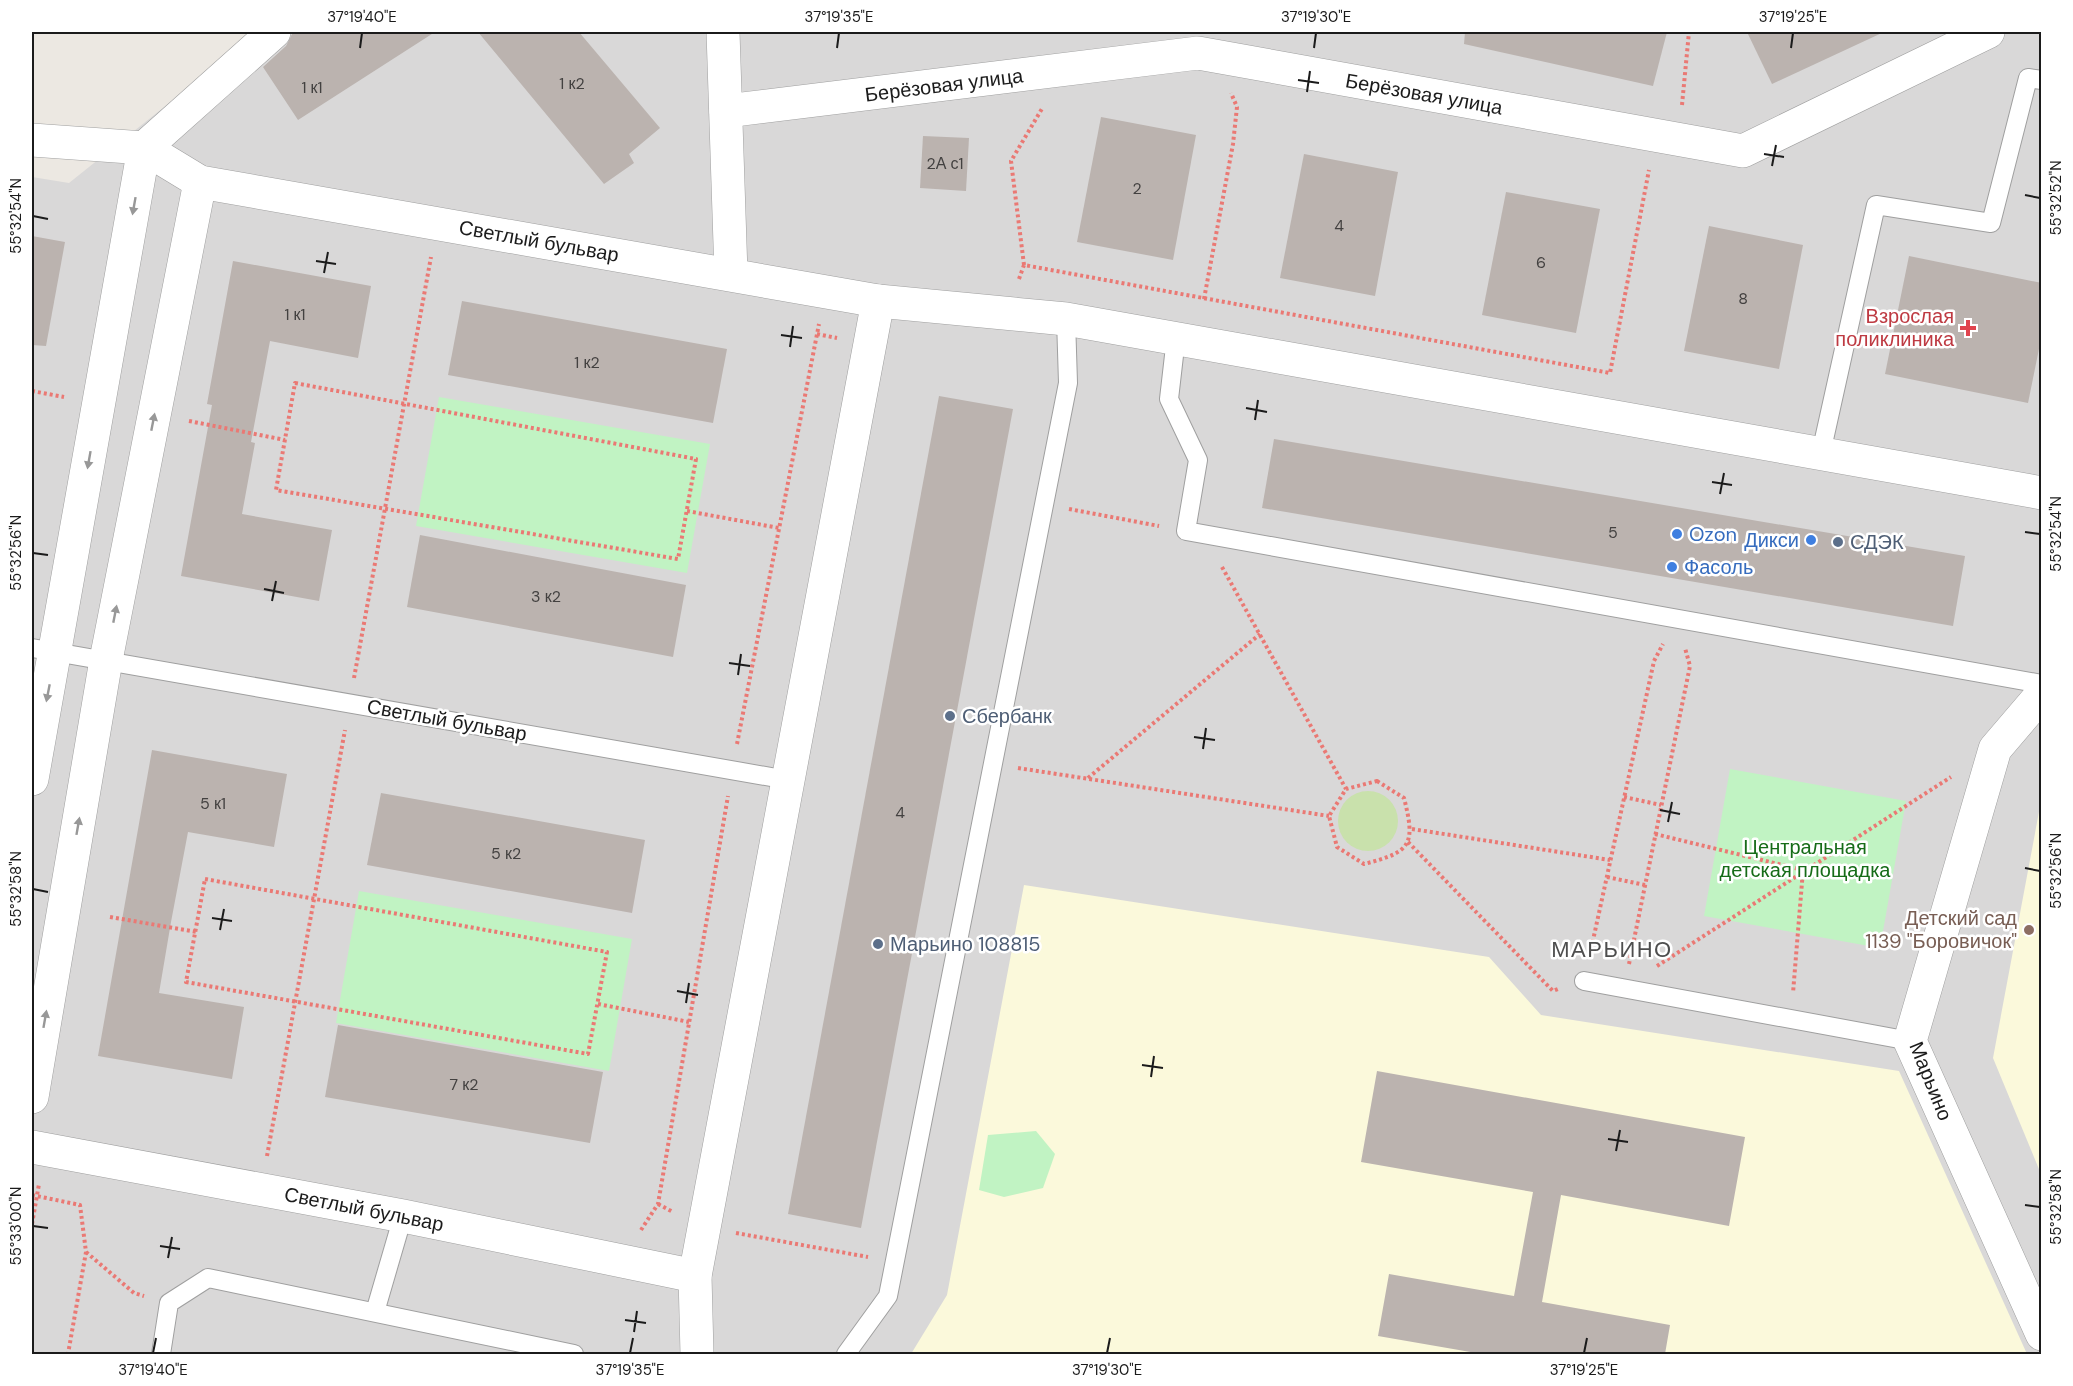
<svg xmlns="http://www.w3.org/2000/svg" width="2073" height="1386" font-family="'DM Sans',sans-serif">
	<rect width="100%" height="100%" fill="#ece8e2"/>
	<!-- residential -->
	<polygon fill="#d9d8d8" points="258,32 2041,32 2041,1354 32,1354 32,177 69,183"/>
	<!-- education -->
	<g fill="#fbf9db">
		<polygon points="2041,801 2042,1174 2041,1174 1993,1058"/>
		<polygon points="1024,885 1489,957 1541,1015 1899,1071 2027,1354 911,1354 947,1295"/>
	</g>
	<!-- grass -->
	<circle fill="#c9e1ac" cx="1368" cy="821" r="30"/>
	<!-- park -->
	<g fill="#c1f3c3">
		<polygon points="439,397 710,444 687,573 416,526"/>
		<polygon points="1730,769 1906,801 1880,948 1704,916"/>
		<polygon points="359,891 632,939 609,1071 336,1023"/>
		<polygon points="1036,1131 1055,1154 1043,1188 1004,1197 979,1190 988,1135"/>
	</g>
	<!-- building -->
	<g fill="#bbb3af">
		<polygon points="293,32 435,32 298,120 263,67 286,46"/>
		<polygon points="478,32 579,32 660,128 629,154 634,163 604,184"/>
		<polygon points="1465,32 1667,32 1653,86 1464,44"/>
		<polygon points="1747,32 1884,32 1772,84"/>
		<polygon points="1101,117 1196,135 1173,260 1077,242"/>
		<polygon points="923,136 969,138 966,191 920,188"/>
		<polygon points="1304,154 1398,172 1375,296 1280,278"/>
		<polygon points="1506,192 1600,209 1576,333 1482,315"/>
		<polygon points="1709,226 1803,245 1779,369 1684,351"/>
		<polygon points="32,236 65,242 46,346 32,345"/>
		<polygon points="1909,256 2042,283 2042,334 2028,403 1885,374"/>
		<polygon points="233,261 371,286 358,358 270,341 251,442 255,443 242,514 332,530 319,601 181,576 212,405 207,404"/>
		<polygon points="462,301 727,349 713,423 448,375"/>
		<polygon points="939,396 1013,409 861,1228 788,1214"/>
		<polygon points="1274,439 1965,556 1953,626 1262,508"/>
		<polygon points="420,535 686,585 673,657 407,607"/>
		<polygon points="152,750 287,774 274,847 188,832 171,922 159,993 244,1007 232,1079 98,1056"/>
		<polygon points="381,793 645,840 632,913 367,865"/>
		<polygon points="338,1025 603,1072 590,1143 325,1097"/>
		<polygon points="1377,1071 1745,1137 1729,1226 1561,1195 1542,1302 1670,1325 1665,1354 1482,1354 1378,1336 1389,1274 1514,1296 1533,1192 1361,1162"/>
	</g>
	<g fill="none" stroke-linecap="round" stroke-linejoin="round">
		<defs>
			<g id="lane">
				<polyline points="1176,338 1169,399 1198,460 1186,531 2042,684"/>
				<polyline points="1821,453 1876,205 1991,223 2028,78 2042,80"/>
				<polyline points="32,648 788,780"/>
				<polyline points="1584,981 1910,1041"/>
				<polyline points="375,1312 403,1216"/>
				<polyline points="161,1354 169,1303 208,1278 574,1354"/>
				<polyline points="846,1354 888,1296 1068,383 1066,319"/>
			</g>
			<g id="street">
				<polyline points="723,32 731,274"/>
				<polyline points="726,111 1198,53 1743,151 1988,32"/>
				<polyline points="32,140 144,148 200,182 878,301 1066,319 2042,493"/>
				<polyline points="2042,694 1995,749 1910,1041 2042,1334"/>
				<polyline points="32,779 144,148 274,32"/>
				<polyline points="32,1097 106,660 200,182"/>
				<polyline points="32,1147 403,1216 695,1276"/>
				<polyline points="697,1354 695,1276 878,301"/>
			</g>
		</defs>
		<!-- lane casing -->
		<use href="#lane" stroke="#9f9f9f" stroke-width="20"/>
		<!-- street casing -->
		<use href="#street" stroke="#9f9f9f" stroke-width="34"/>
		<!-- path -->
		<g stroke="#ea7974" stroke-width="4" stroke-dasharray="3 3" stroke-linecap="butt">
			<polyline points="1682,105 1689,32"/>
			<polyline points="1024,265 1011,161 1043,107"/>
			<polyline points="1019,279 1024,265 1610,373 1649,170"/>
			<polyline points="1204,299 1233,144 1237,107 1231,93"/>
			<polyline points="817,334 837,338"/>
			<polygon points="295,383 696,459 678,559 276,490"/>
			<polyline points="32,391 64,397"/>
			<polyline points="189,421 285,440"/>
			<polyline points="1069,509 1159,526"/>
			<polyline points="687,511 779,528"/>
			<polyline points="1222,567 1346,789"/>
			<polyline points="354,678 431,257"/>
			<polyline points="737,744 819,324"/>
			<polyline points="1018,768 1329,816"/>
			<polyline points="1088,778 1260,634"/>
			<path d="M1377 781 1404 798C1416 845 1411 852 1364 864L1337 847 1329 816 1346 789Z"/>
			<polyline points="1624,797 1661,805"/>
			<polyline points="1412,829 1610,860"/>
			<polyline points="1655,834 1803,870 1793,993"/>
			<polyline points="1408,842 1553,991 1558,989"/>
			<polyline points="1607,877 1645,885"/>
			<polygon points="205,879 607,952 588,1054 186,982"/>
			<polyline points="110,917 197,932"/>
			<polyline points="1590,954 1654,661 1663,644"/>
			<polyline points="1629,964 1690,666 1685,648"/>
			<polyline points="1657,966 1951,777"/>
			<polyline points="598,1004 689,1022"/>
			<polyline points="267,1156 345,730"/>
			<polyline points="32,1195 80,1205 86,1252 68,1354"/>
			<polyline points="658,1204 673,1212"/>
			<polyline points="32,1224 39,1184"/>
			<polyline points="641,1230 658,1204 728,796"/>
			<polyline points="736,1233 868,1257"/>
			<polyline points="86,1252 134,1293 144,1296"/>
		</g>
		<!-- lane -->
		<use href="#lane" stroke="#fff" stroke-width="18"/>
		<!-- street -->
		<use href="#street" stroke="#fff" stroke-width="33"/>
	</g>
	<!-- one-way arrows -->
	<defs><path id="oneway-solid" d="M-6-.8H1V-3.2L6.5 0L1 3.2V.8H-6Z" transform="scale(1.5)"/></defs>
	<g fill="#989898">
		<use href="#oneway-solid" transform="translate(134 206) rotate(100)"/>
		<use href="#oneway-solid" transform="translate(153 422) rotate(-79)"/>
		<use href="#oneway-solid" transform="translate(89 460) rotate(100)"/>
		<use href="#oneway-solid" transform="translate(115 614) rotate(-79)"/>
		<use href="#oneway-solid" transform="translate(48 693) rotate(101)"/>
		<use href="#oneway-solid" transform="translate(78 826) rotate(-80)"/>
		<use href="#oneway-solid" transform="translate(45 1019) rotate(-80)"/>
	</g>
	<!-- ticks -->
	<path fill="none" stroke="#1b1b1b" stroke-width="2" d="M360 48 362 33M837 48 839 33M1314 48 1316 33M1791 48 1793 33M1298 80 1319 83M1307 92 1310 71M1764 154 1784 157M1772 166 1776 145M2025 195 2040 198M33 216 48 219M316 261 336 264M324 273 328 252M781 335 802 338M790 347 793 326M1246 408 1267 412M1255 420 1258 400M1712 482 1732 485M1720 494 1724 473M2025 532 2040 534M33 553 48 555M264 589 284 593M272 601 276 581M729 663 750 666M738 675 741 654M1194 737 1215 740M1203 749 1206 728M1660 810 1680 814M1668 822 1672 802M2025 868 2040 871M33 889 48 892M212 918 232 921M220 930 224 909M677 991 698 995M686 1003 689 983M1142 1065 1163 1068M1151 1077 1154 1056M1608 1139 1628 1142M1616 1151 1620 1130M2025 1205 2040 1207M33 1226 48 1228M160 1246 180 1249M168 1258 172 1237M625 1320 646 1323M634 1332 637 1311M153 1353 156 1338M630 1353 633 1338M1107 1353 1110 1338M1584 1353 1587 1338"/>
	<!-- markers -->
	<path fill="#e0444e" stroke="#fff" stroke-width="2" d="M1965 319h6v6h6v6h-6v6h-6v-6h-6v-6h6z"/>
	<g fill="#3f7fe0" stroke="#fff" stroke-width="2">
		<circle cx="1677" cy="534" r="6"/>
		<circle cx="1811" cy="540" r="6"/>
		<circle cx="1672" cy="567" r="6"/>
	</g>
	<g fill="#5c6f8a" stroke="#fff" stroke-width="2">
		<circle cx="1838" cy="542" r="6"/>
		<circle cx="950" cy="716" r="6"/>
		<circle cx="878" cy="944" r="6"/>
	</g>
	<circle fill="#8d6e63" stroke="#fff" stroke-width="2" cx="2029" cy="930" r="6"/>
	<g text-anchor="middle" stroke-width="5" stroke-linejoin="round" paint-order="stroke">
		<!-- number labels -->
		<g font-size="16" fill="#434140">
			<text x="572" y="89">1 к2</text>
			<text x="312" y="93">1 к1</text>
			<text x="945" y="169">2А с1</text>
			<text x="1137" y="194">2</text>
			<text x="1339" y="231">4</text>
			<text x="1541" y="268">6</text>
			<text x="1743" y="304">8</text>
			<text x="295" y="320">1 к1</text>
			<text x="587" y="368">1 к2</text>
			<text x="1613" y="538">5</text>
			<text x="546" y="602">3 к2</text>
			<text x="213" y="809">5 к1</text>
			<text x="900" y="818">4</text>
			<text x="506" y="859">5 к2</text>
			<text x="464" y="1090">7 к2</text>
		</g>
		<!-- street labels -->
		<g font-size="20" fill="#1b1b1b" stroke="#fff">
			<text transform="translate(944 85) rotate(-7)" y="7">Берёзовая улица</text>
			<text transform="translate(1424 94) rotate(10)" y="7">Берёзовая улица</text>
			<text transform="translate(539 241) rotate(10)" y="7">Светлый бульвар</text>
			<text transform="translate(447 720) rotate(10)" y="7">Светлый бульвар</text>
			<text transform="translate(1931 1081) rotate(68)" y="7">Марьино</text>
			<text transform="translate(364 1209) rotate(11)" y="7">Светлый бульвар</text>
		</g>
		<!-- health labels -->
		<g font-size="20" fill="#be3a42" stroke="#fff" text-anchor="end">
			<text x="1954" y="323">Взрослая<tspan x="1954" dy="23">поликлиника</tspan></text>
		</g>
		<!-- shop labels -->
		<g font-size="20" fill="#366cbe" stroke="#fff" text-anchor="start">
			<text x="1689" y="541">Ozon</text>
			<text x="1799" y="547" text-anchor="end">Дикси</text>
			<text x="1684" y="574">Фасоль</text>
		</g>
		<!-- service labels -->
		<g font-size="20" fill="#4e5e75" stroke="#fff" text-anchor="start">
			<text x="1850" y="549">СДЭК</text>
			<text x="962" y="723">Сбербанк</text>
			<text x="890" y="951">Марьино 108815</text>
		</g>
		<!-- park labels -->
		<g font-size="20" fill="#166c18" stroke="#fff">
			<text x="1805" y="854">Центральная<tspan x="1805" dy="23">детская площадка</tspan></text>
		</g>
		<!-- education labels -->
		<g font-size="20" fill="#785e54" stroke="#fff" text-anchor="end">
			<text x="2017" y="925">Детский сад<tspan x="2017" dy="23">1139 "Боровичок"</tspan></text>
		</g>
		<!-- quarter labels -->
		<g font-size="22" letter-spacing="1.5" fill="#4e4e4e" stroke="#fff">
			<text x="1612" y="957">МАРЬИНО</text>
		</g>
	</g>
	<!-- border -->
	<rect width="2073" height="1386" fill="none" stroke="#ffffff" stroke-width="66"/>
	<rect x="33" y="33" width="2007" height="1320" fill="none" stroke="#1b1b1b" stroke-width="2"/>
	<g font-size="15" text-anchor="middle" fill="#1b1b1b">
		<text x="362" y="22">37°19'40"E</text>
		<text x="839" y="22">37°19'35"E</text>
		<text x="1316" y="22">37°19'30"E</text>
		<text x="1793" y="22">37°19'25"E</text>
		<text transform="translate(2056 198) rotate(-90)" y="5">55°32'52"N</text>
		<text transform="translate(16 216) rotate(-90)" y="5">55°32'54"N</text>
		<text transform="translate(2056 534) rotate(-90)" y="5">55°32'54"N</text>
		<text transform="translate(16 553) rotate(-90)" y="5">55°32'56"N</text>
		<text transform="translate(2056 871) rotate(-90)" y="5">55°32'56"N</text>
		<text transform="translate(16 889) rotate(-90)" y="5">55°32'58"N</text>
		<text transform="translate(2056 1207) rotate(-90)" y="5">55°32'58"N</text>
		<text transform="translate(16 1226) rotate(-90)" y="5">55°33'00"N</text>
		<text x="153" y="1375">37°19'40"E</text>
		<text x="630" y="1375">37°19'35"E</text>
		<text x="1107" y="1375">37°19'30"E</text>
		<text x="1584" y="1375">37°19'25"E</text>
	</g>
</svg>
